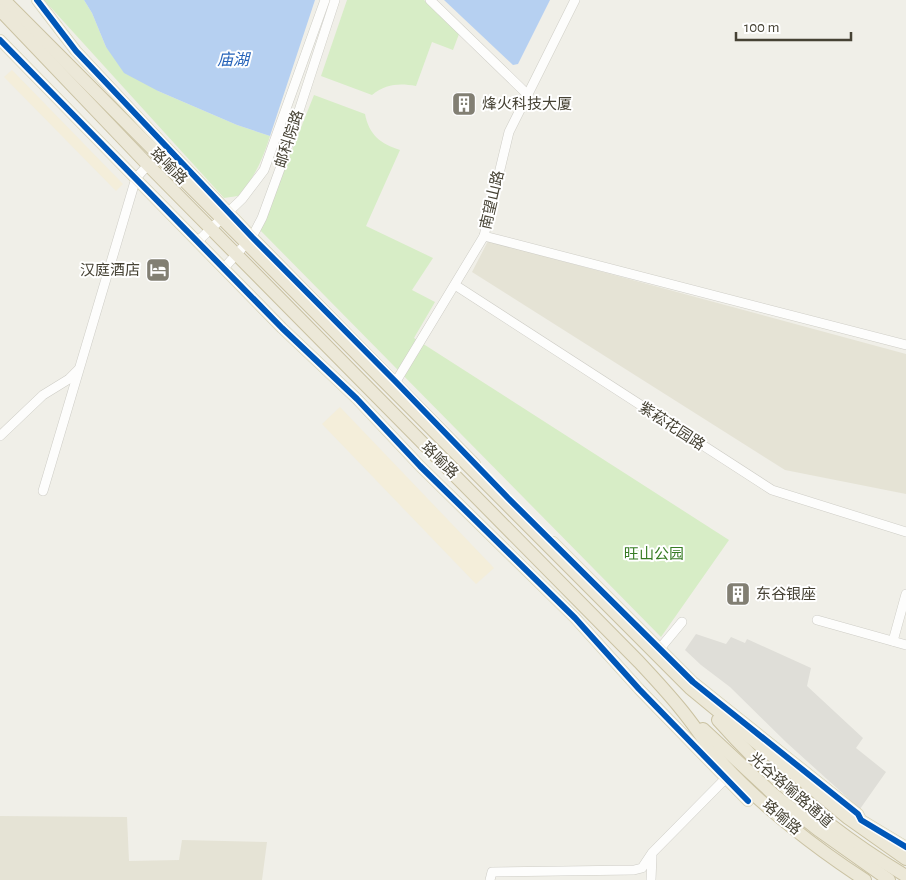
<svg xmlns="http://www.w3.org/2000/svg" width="906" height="880" font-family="'Alegreya Sans','Noto Sans SC',sans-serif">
	<rect width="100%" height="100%" fill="#f0efe8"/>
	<!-- residential -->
	<g fill="#e5e3d5">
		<polygon points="488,241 906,354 906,494 785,470 472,272"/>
		<polygon points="0,816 127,817 129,861 179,860 182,840 267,842 262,880 0,880"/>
	</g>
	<!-- commercial -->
	<g fill="#f4eeda">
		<polygon points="12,70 123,184 116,191 4,77"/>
		<polygon points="340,407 494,568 476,584 322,424"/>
	</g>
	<!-- green -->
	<g fill="#d7edc6">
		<path d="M44 0H84L92 13 106 47 158 91 237 125 270 136C263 159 254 179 238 196L224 198Z"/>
		<path d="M347 0H424L459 34 453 50 432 42 416 86C399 83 386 84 372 95L321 76Z"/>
		<path d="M314 95 365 114C369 135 381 144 400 150L366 226 433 258 412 290 435 302 414 338 729 540 661 637 260 230Z"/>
	</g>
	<!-- parking -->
	<polygon fill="#dfded8" points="696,634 726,644 731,637 745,643 747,639 811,668 807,686 863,738 856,748 886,772 860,809 787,743 730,687 701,665 685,650"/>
	<!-- water -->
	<g fill="#b6d0f1">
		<polygon points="84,0 315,0 270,136 237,125 158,91 124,73 106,47 92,13"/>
		<polygon points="444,0 550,0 518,64 513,65"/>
	</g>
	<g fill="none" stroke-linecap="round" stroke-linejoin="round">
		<defs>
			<g id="minor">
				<polyline points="430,0 528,95"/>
				<polyline points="484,236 906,345"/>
				<polyline points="198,241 242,199 264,170 325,0"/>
				<polyline points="224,268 252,237 262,218 281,166 335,0"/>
				<polyline points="455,285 772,490 906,532"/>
				<polyline points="392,388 484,236 509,132 575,0"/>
				<polyline points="0,436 43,395 69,379 78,370"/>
				<polyline points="43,491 136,178 148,165"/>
				<polyline points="817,620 906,645"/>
				<polyline points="893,641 906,594"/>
				<polyline points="657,652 682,622"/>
				<polyline points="490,880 492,872 634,870 642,868 652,853 730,774"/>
				<polyline points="651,880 652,856"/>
			</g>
			<g id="major">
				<polyline points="37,0 76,51 150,130 252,237 475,464"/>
				<polyline points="0,40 282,328 357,399 420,466 575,618 639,689 748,801"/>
				<polyline points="553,542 693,682 858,814 861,820 906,847"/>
			</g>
			<g id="highway">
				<polyline points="4,0 690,688 848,818 906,859"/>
				<path d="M0 10 148 165 639 662C653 677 667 692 680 708 695 726 708 747 724 765 763 807 817 849 865 880"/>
				<path d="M718 720C772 781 836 834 906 876"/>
				<polyline points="703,729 773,794 817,829 889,880"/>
			</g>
		</defs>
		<!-- minor casing -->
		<use href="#minor" stroke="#cecdc6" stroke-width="10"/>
		<!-- major casing -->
		<use href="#major" stroke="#d3cfb4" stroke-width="12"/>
		<!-- highway casing -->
		<use href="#highway" stroke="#cac2a2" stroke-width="14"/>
		<!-- minor -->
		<use href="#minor" stroke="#fdfdfc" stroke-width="9"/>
		<!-- major -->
		<use href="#major" stroke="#f1efe2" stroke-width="11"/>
		<!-- highway -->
		<use href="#highway" stroke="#ece8d8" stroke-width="12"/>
		<defs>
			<g id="cycleway">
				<polyline points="37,0 76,51 252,237 396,382 508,498 693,682 858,814 861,820 906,847"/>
				<polyline points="0,40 282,328 357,399 420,466 575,618 639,689 748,801"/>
			</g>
		</defs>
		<!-- cycleway casing -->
		<use href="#cycleway" stroke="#fff" stroke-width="9"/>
		<!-- cycleway -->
		<use href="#cycleway" stroke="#0057b8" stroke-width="6"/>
	</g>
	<!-- icons -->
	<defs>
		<symbol id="building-square" viewBox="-11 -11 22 22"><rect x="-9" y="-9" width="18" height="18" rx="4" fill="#827f73" stroke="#fff"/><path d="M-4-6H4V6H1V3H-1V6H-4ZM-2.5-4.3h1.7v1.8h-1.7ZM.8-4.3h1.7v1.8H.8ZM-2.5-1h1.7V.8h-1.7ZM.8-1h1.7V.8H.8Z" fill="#fff"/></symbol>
		<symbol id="hotel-square" viewBox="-11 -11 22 22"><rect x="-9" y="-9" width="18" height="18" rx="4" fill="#827f73" stroke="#fff"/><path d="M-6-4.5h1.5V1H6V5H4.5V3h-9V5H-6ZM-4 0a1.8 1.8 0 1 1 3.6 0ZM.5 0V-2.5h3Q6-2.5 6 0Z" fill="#fff"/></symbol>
	</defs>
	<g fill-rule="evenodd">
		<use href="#building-square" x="450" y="90" width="28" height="28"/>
		<use href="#hotel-square" x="144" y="256" width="28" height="28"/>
		<use href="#building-square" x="724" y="580" width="28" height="28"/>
	</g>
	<g text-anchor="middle" stroke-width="4" stroke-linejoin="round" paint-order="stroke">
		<!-- poi labels -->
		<g font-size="15" fill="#464234" stroke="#fff" text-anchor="start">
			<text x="482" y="109">烽火科技大厦</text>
			<text x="140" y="275" text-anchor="end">汉庭酒店</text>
			<text x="756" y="599">东谷银座</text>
		</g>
		<!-- street labels -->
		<g font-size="15" fill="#464234" stroke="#fff">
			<text transform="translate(289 139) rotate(-72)" y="5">邮科院路</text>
			<text transform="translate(169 166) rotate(45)" y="5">珞喻路</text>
			<text transform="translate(492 200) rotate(-77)" y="5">南望山路</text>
			<text transform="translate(672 426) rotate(33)" y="5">紫菘花园路</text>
			<text transform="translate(440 460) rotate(45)" y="5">珞喻路</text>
			<text transform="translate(791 790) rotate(41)" y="5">光谷珞喻路通道</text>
			<text transform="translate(782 817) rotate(40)" y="5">珞喻路</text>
		</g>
		<!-- park labels -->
		<g font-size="15" fill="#377c24" stroke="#fff">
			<text x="654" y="559">旺山公园</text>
		</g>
		<!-- water labels -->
		<g font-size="16" font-style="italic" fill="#2663b9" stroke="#fff">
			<text x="233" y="65">庙湖</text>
		</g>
	</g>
	<!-- scale -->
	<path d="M736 32v8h115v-8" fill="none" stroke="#464234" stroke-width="2.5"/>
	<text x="744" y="32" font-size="15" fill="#464234" stroke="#ffffff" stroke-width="4" paint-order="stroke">100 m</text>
</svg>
